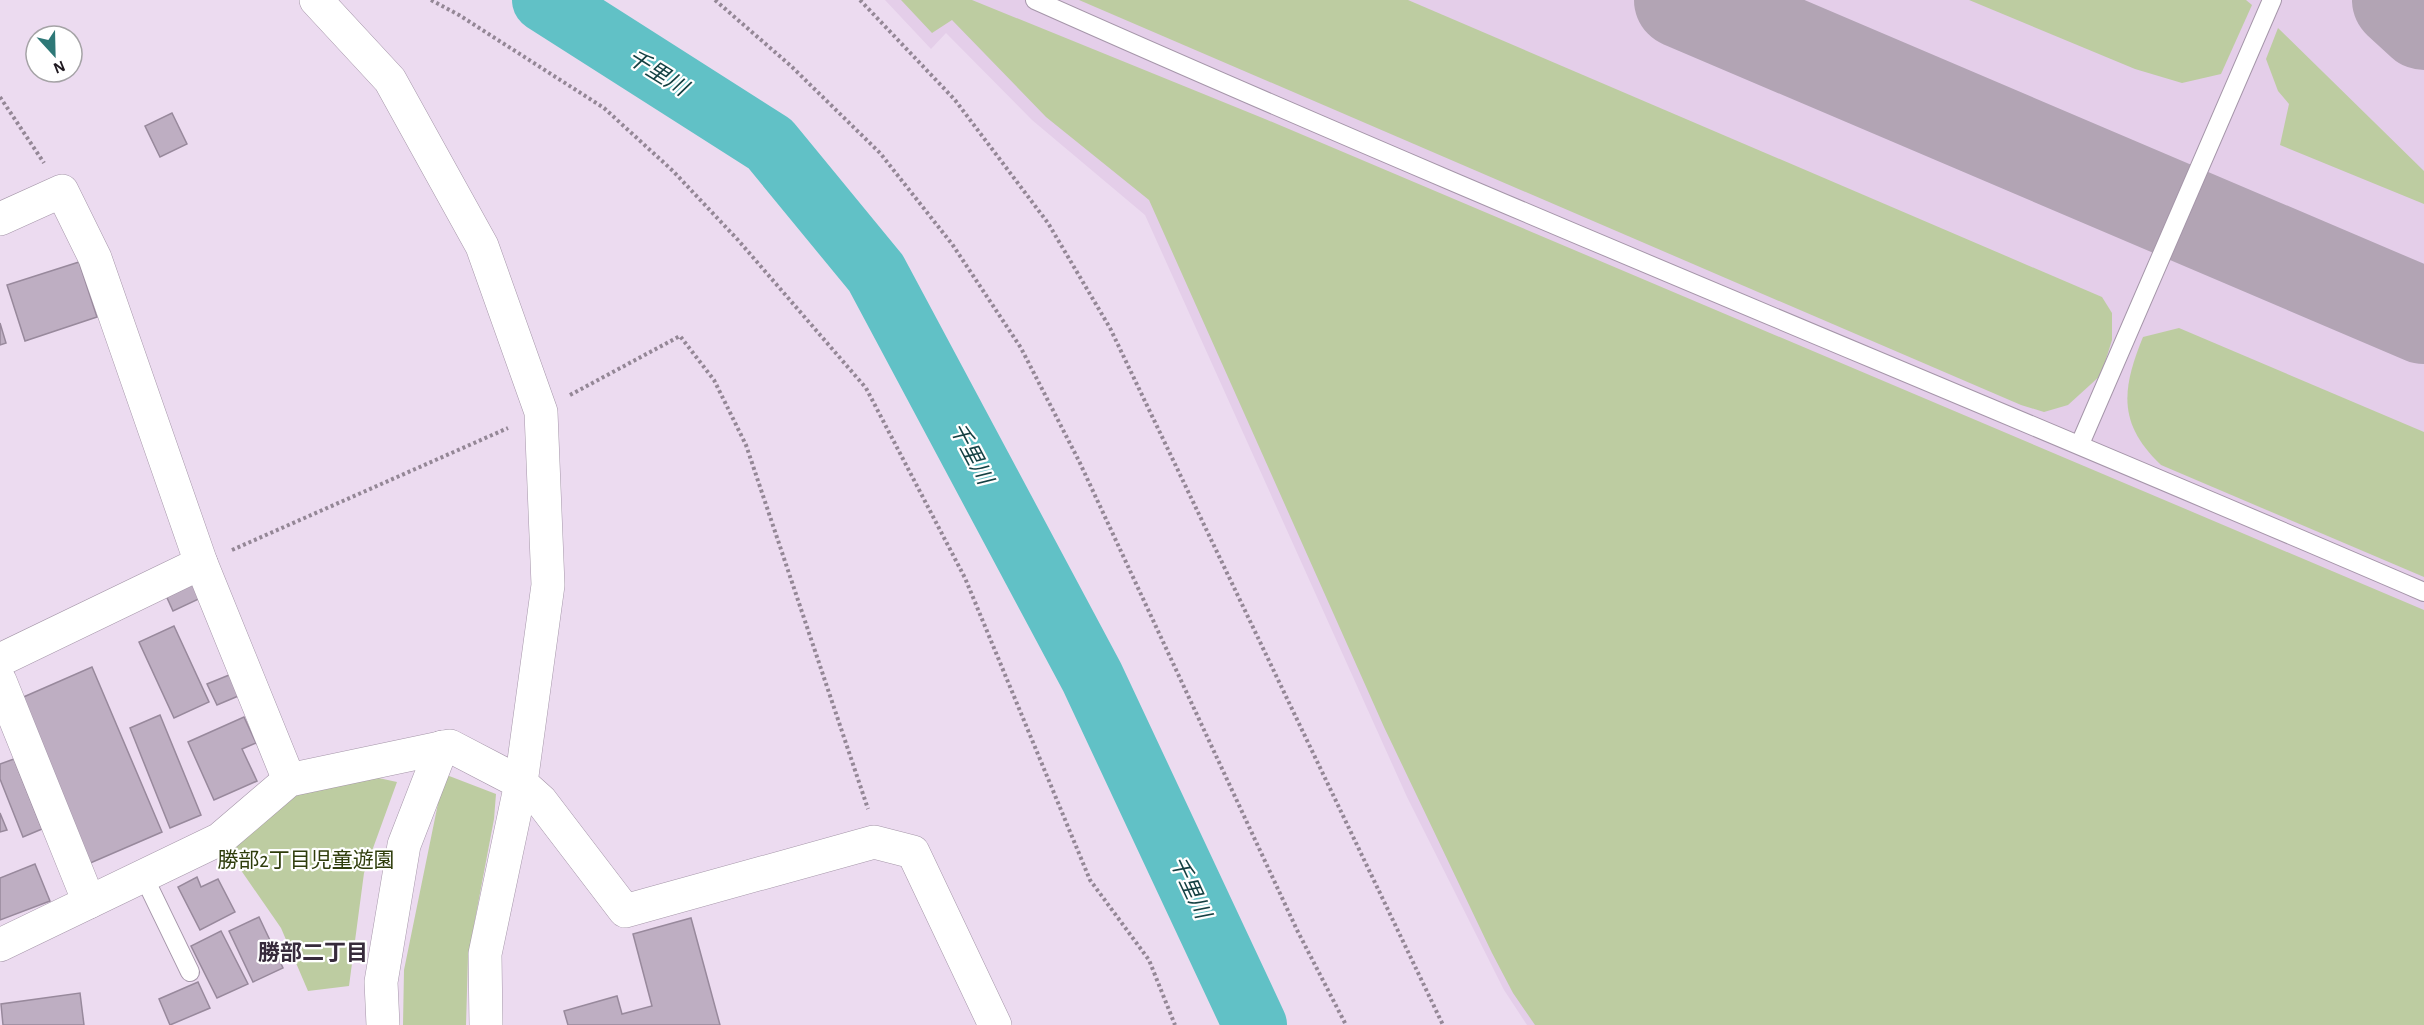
<svg xmlns="http://www.w3.org/2000/svg" width="2424" height="1025" font-family="'Alegreya Sans','Noto Sans JP',sans-serif">
	<rect width="100%" height="100%" fill="#ecdbf0"/>
	<!-- built -->
	<polygon fill="#e4cee9" points="885,0 2424,0 2424,1025 1527,1025 1504,990 1407,797 1145,215 1032,120 946,33 931,49"/>
	<!-- green -->
	<g fill="#bdcca1">
		<polygon points="901,0 972,0 1265,119 2424,610 2424,1025 1535,1025 1513,993 1492,953 1384,727 1149,200 1046,117 952,20 932,33"/>
		<polygon points="1079,0 1408,0 2102,297 2112,313 2112,340 2101,375 2068,405 2044,412 2021,405"/>
		<polygon points="1969,0 2246,0 2252,5 2221,74 2182,83 2135,69"/>
		<polygon points="2278,28 2424,171 2424,204 2280,145 2289,104 2278,91 2266,59"/>
		<path d="M2179 328 2424 432V577L2161 465C2117 423 2122 389 2143 337Z"/>
		<polygon points="444,774 496,794 494,819 468,957 466,1025 403,1025 404,970"/>
		<polygon points="374,777 397,782 364,873 349,986 308,991 281,928 227,850 279,804 302,793"/>
	</g>
	<g fill="none" stroke-linecap="round" stroke-linejoin="round">
		<!-- river -->
		<polyline stroke="#61c1c6" stroke-width="64" points="544,0 770,144 876,273 1092,677 1255,1025"/>
		<!-- taxiway -->
		<g stroke="#b2a4b4" stroke-width="96">
			<polyline points="1682,0 2424,316"/>
			<polyline points="2400,0 2424,22"/>
		</g>
	</g>
	<!-- building -->
	<g fill="#beaec2" stroke="#98899c" stroke-width="1.5">
		<polygon points="172,113 187,144 160,157 145,126"/>
		<polygon points="79,262 97,317 25,341 7,285"/>
		<polygon points="0,323 6,343 0,345"/>
		<polygon points="194,577 203,597 173,611 164,591"/>
		<polygon points="174,626 209,702 174,718 139,642"/>
		<polygon points="92,667 162,832 88,864 19,699"/>
		<polygon points="234,673 243,694 217,705 207,684"/>
		<polygon points="160,715 201,815 170,828 130,728"/>
		<polygon points="244,717 256,743 242,749 257,781 214,800 188,742"/>
		<polygon points="14,759 42,829 23,837 0,779 0,764"/>
		<polygon points="0,813 7,830 0,832"/>
		<polygon points="35,864 50,901 0,920 0,878"/>
		<polygon points="197,877 201,887 218,879 235,912 200,930 178,887"/>
		<polygon points="259,917 283,968 253,982 229,931"/>
		<polygon points="691,918 720,1025 568,1025 564,1011 617,996 622,1014 652,1006 633,934"/>
		<polygon points="221,931 248,984 217,998 191,946"/>
		<polygon points="198,982 210,1008 170,1025 159,999"/>
		<polygon points="80,993 84,1025 3,1025 1,1004"/>
	</g>
	<g fill="none" stroke-linecap="round" stroke-linejoin="round">
		<defs>
			<g id="service">
				<path d="M1035 0C1495 205 1962 393 2424 592"/>
				<polyline points="2080,444 2272,0"/>
				<polyline points="143,875 190,972"/>
			</g>
			<g id="minor">
				<polyline points="316,0 390,80 482,246 541,412 548,585 521,783 541,801 625,911 874,842 913,852 995,1025"/>
				<polyline points="0,219 62,191 95,258 201,563 289,780"/>
				<polyline points="0,660 201,563"/>
				<polyline points="0,681 89,902"/>
				<polyline points="0,945 220,839 289,780 450,746 521,783 485,954 486,1025"/>
				<polyline points="383,1025 381,982 404,845 442,747"/>
			</g>
		</defs>
		<!-- service casing -->
		<use href="#service" stroke="#a596a9" stroke-width="20"/>
		<!-- minor casing -->
		<use href="#minor" stroke="#a596a9" stroke-width="34"/>
		<!-- path -->
		<g stroke="#948796" stroke-width="4" stroke-dasharray="3 3" stroke-linecap="butt">
			<polyline points="431,0 459,15 604,108 673,171 738,240 866,388 965,578 1090,880 1149,960 1175,1025"/>
			<polyline points="715,0 791,66 880,153 952,244 1021,348 1079,461 1297,930 1346,1025"/>
			<polyline points="860,0 955,100 1048,223 1110,328 1443,1025"/>
			<polyline points="0,97 44,163"/>
			<polyline points="570,395 680,336 714,380 746,445 868,809"/>
			<polyline points="232,550 508,428"/>
		</g>
		<!-- service -->
		<use href="#service" stroke="#fff" stroke-width="18"/>
		<!-- minor -->
		<use href="#minor" stroke="#fff" stroke-width="33"/>
	</g>
	<g text-anchor="middle" stroke-width="4.5" stroke-linejoin="round" paint-order="stroke">
		<!-- park labels -->
		<g font-size="21" fill="#2f3d0c" stroke="#fff">
			<text x="306" y="867">勝部2丁目児童遊園</text>
		</g>
		<!-- water labels -->
		<g font-size="22" font-style="italic" fill="#144143" stroke="#fff">
			<text transform="translate(658 72) rotate(32)" y="8">千里川</text>
			<text transform="translate(972 453) rotate(62)" y="8">千里川</text>
			<text transform="translate(1191 887) rotate(65)" y="8">千里川</text>
		</g>
		<!-- neighbourhood labels -->
		<g font-size="22" font-weight="bold" fill="#372b3b" stroke="#fff">
			<text x="313" y="960">勝部二丁目</text>
		</g>
	</g>
	<!-- north arrow -->
	<g transform="translate(54 54) rotate(158)"><circle r="28" fill="#ffffff" stroke="#a5a3a6" stroke-width="1.5"/>
	<path d="M0-4.5L10 22L0 15L-10 22Z" fill="#2e7877"/>
	<text y="-9" font-size="16" font-weight="bold" text-anchor="middle" fill="#1f1920">N</text>
	</g>
</svg>
